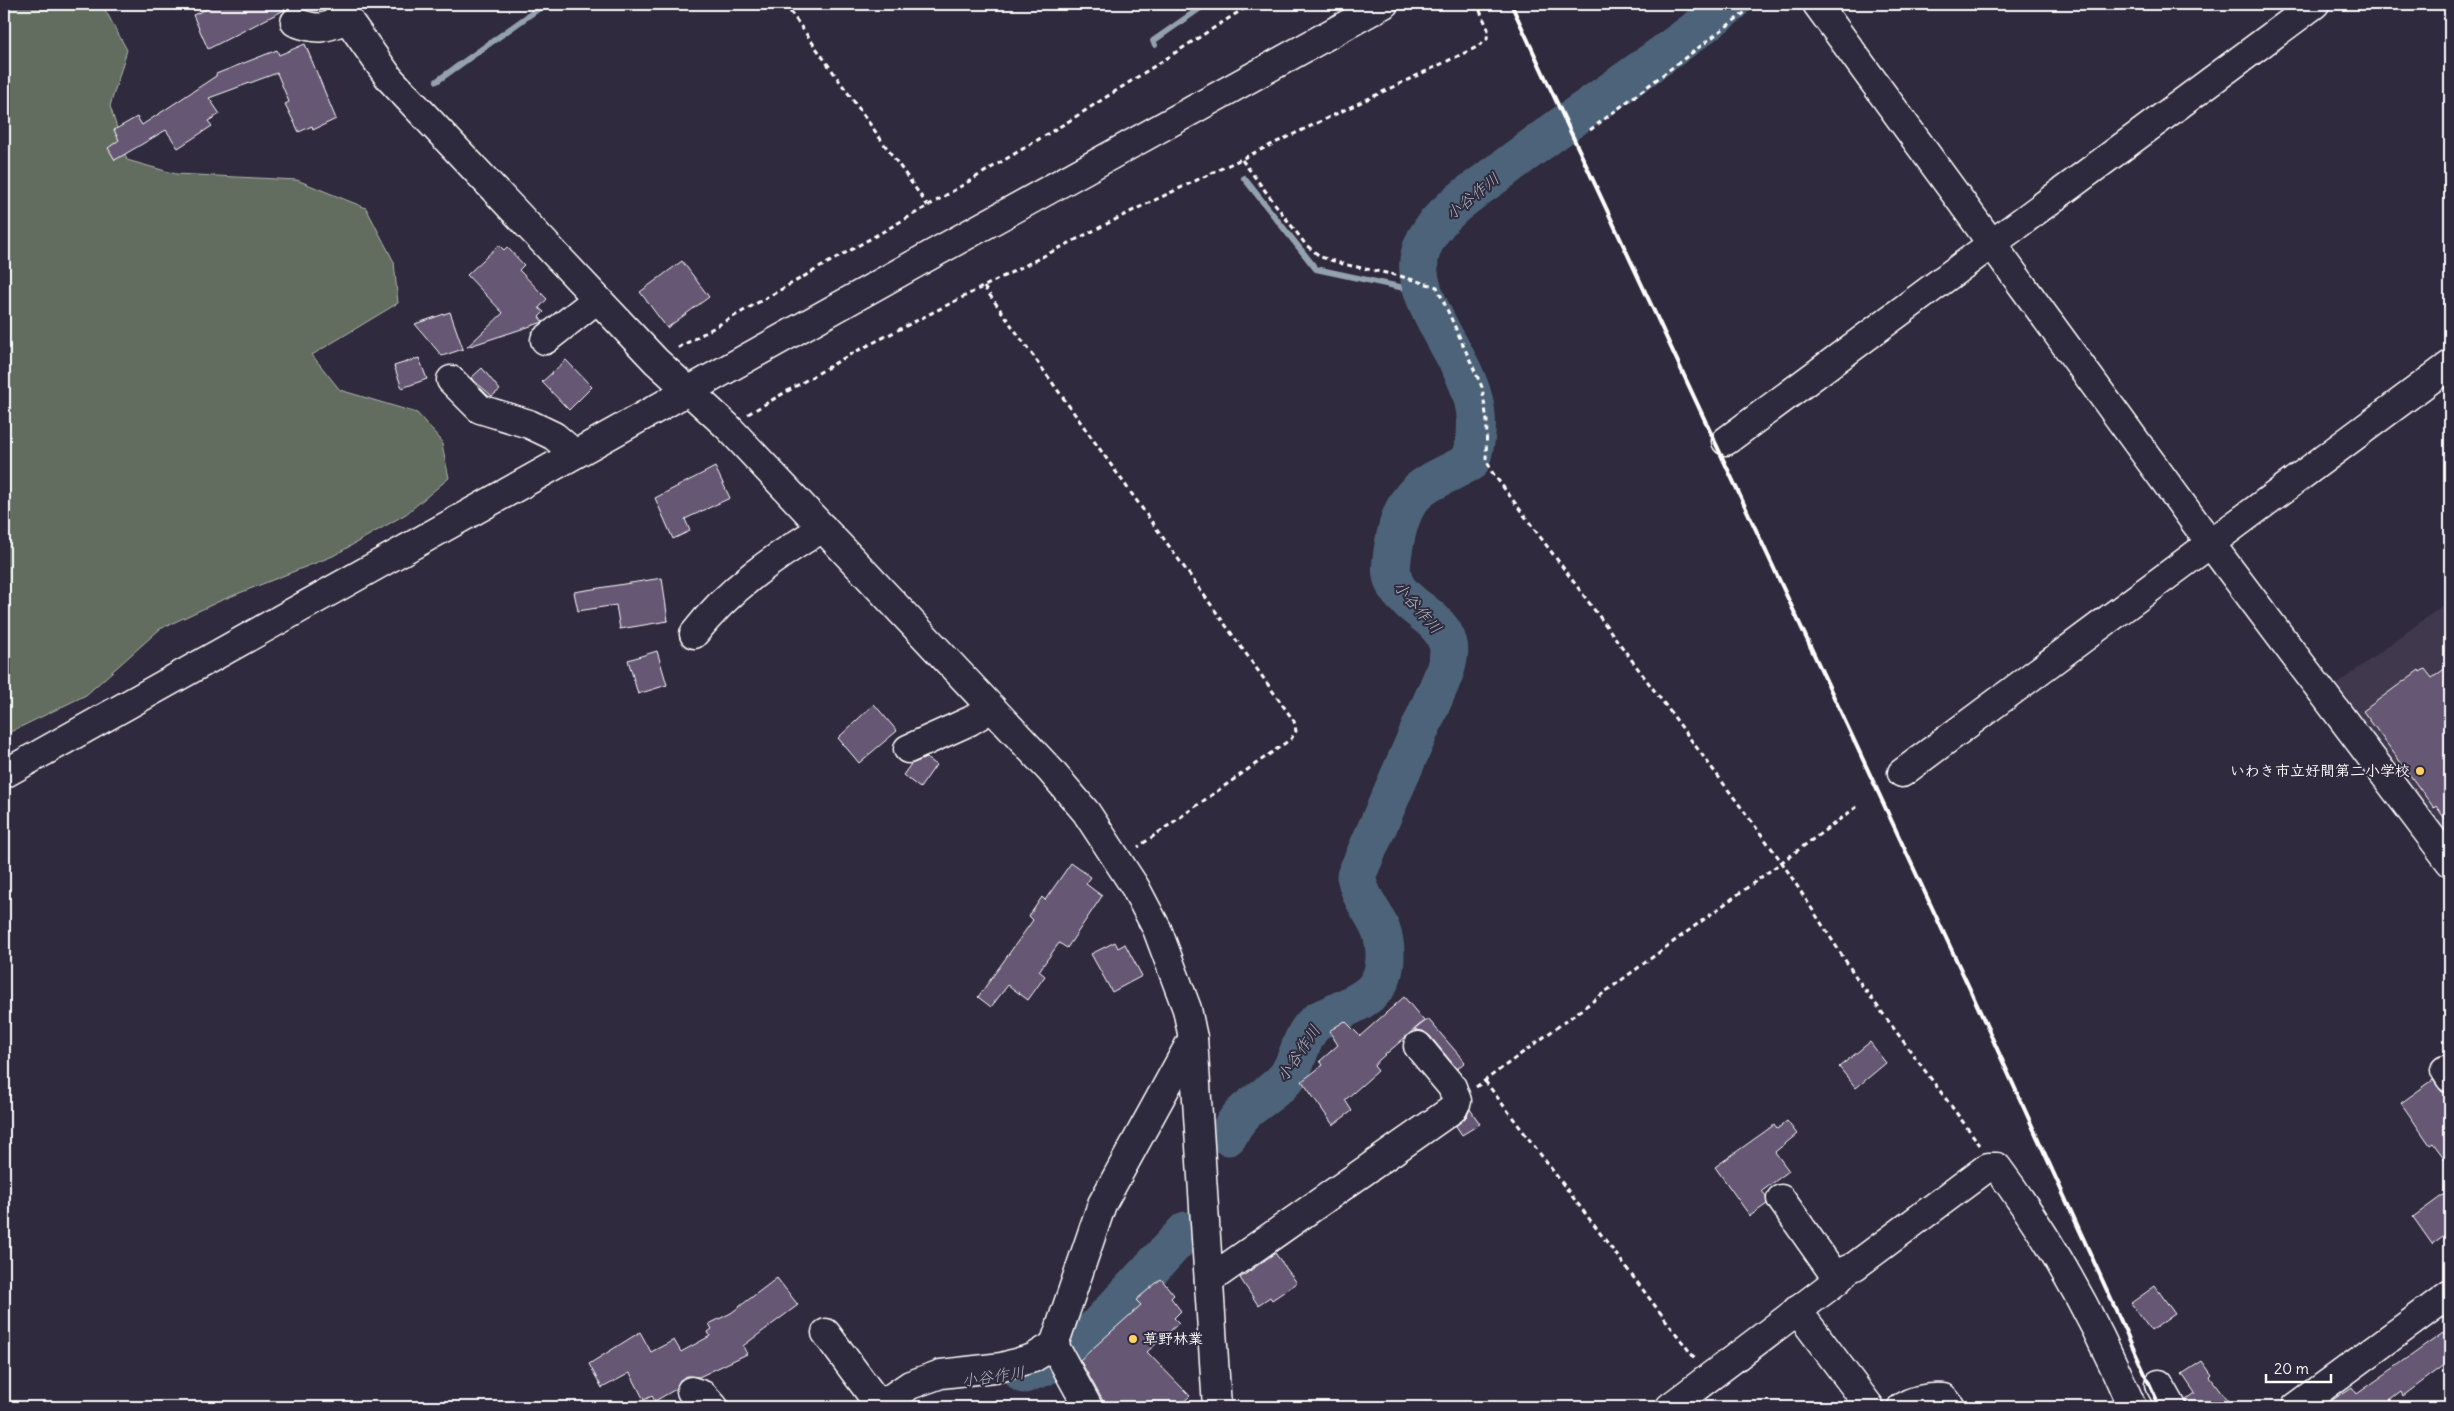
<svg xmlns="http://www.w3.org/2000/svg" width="2454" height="1411" font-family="Delius,'Klee One',sans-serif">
	<rect width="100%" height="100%" fill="#2f2a3d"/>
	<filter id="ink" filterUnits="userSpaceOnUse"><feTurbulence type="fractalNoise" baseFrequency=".02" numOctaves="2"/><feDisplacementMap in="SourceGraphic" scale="10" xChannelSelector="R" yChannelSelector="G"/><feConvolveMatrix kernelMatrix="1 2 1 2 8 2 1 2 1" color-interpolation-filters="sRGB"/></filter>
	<g filter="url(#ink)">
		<!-- built -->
		<polygon fill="#40384e" points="2450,600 2450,852 2329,690"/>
		<!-- green -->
		<polygon fill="#626d61" stroke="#b0b6b0" points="4,4 102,4 127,50 110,106 127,160 176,174 297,180 366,208 394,262 398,303 312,355 340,390 417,413 441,440 449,478 406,514 333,556 222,600 160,629 86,695 4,735"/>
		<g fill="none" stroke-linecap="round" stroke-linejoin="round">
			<!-- stream -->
			<g stroke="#94a1af" stroke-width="6">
				<polyline points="1155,45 1153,41 1206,4"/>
				<polyline points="437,81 545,4"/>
				<polyline points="1244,178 1316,269 1423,292"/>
			</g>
			<!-- river -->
			<g stroke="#4d6379" stroke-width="39">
				<path d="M1228 1136C1242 1104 1266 1101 1286 1078 1299 1062 1299 1039 1314 1024 1318 1020 1325 1017 1331 1015 1360 1001 1385 994 1385 956 1386 919 1362 909 1356 876L1441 681C1445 671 1451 655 1448 644 1441 619 1414 610 1399 591 1389 578 1391 566 1393 551 1403 489 1418 489 1470 462 1494 392 1446 355 1424 294 1417 274 1416 257 1426 239 1442 210 1475 190 1501 171 1576 113 1656 63 1730 4"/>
				<polyline points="1024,1374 1043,1367 1081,1344 1186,1231"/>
			</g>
		</g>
		<!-- building -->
		<g fill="#665975" stroke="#fff">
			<polygon points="218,4 296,4 208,49 193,15"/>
			<polygon points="305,44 336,119 313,130 312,126 299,132 285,104 289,102 277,73 209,98 220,114 208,121 212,126 178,148 166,130 115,160 108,148 119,140 114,130 137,117 142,125 216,76 216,74 277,50 279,55"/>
			<polygon points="499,245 504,250 507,247 524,265 519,270 547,299 539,308 544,312 539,317 543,322 467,347 503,313 467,275"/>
			<polygon points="682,261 709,297 667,328 640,292"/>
			<polygon points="450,312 463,349 442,356 415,324"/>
			<polygon points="419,358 427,379 402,388 394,366"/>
			<polygon points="566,360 592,387 569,410 542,382"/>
			<polygon points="482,368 500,390 492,396 471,378"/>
			<polygon points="715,467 730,498 685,519 690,531 673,539 655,498"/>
			<polygon points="662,578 668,621 620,629 616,605 578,611 574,592"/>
			<polygon points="657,651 667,685 638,694 628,660"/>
			<polygon points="2450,665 2450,826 2436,806 2434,808 2363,711 2419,670 2420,672 2425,669 2432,678"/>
			<polygon points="874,704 897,731 859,763 838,738"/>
			<polygon points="926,758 936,765 920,788 903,775 911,764"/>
			<polygon points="1071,863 1091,877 1086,884 1102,896 1067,948 1059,943 1039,971 1045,976 1028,1000 1008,985 991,1007 978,997 1033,920 1029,916 1042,897 1045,900"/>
			<polygon points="1115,942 1118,948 1125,944 1142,976 1112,992 1091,954"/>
			<polygon points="1404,997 1424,1021 1379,1060 1374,1066 1378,1071 1345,1100 1352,1111 1333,1125 1302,1081 1323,1065 1320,1061 1338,1045 1329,1031 1345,1021 1360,1036"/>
			<polygon points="1428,1019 1465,1062 1457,1069 1430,1036 1423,1031 1414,1030"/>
			<polygon points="1870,1042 1886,1063 1856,1088 1839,1067"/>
			<polygon points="2433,1080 2442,1092 2450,1094 2450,1166 2433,1143 2430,1145 2401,1103"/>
			<polygon points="1470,1109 1480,1124 1462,1135 1456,1126 1467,1116"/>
			<polygon points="1787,1121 1797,1134 1775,1152 1789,1171 1762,1191 1766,1196 1767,1204 1750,1216 1715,1167 1774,1125 1777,1129"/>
			<polygon points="2450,1190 2450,1231 2432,1244 2413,1217"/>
			<polygon points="1275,1253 1297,1283 1272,1300 1270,1297 1258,1305 1240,1278"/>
			<polygon points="777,1278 798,1305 743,1346 747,1354 699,1377 687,1376 680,1380 676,1389 655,1401 652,1396 644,1400 630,1373 602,1388 589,1364 640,1332 651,1352 674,1340 681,1352 710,1336 708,1332 712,1329 709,1324 731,1313"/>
			<polygon points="1161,1279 1174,1295 1171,1298 1181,1311 1174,1318 1179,1323 1147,1352 1190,1396 1178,1407 1104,1407 1102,1399 1080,1360 1141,1305 1136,1300"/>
			<polygon points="2155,1286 2175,1314 2151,1331 2131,1303"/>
			<polygon points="2443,1333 2450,1343 2450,1361 2403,1396 2401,1392 2381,1407 2322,1407 2352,1387 2357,1394"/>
			<polygon points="2202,1361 2212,1375 2210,1377 2228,1401 2219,1407 2188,1407 2186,1400 2195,1393 2182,1374"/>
		</g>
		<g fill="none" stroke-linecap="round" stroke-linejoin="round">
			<defs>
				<g id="minor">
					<polyline points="337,4 390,79 656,361 727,426 1050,770 1086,812 1135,887 1157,929 1187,1009 1193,1038 1217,1407"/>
					<polyline points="1817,4 2210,543 2450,862"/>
					<path d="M295 22C318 31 325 28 348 19"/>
					<polyline points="545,340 597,299"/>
					<polyline points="451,380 480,409 529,424 554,436 575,454"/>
					<polyline points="1726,441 2315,4"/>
					<path d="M694 634C729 589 774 557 823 528"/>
					<polyline points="908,749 970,721 992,708"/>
					<polyline points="1902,773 2450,365"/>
					<polyline points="4,774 929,256 1384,4"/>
					<polyline points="2445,1070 2450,1078"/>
					<path d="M1781 1199 1831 1270 1840 1273 1855 1266 1988 1167H1997C2053 1242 2096 1322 2132 1407"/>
					<polyline points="1209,1280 1453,1109 1457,1101 1452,1087 1418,1046"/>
					<polyline points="1797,1310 1870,1407"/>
					<polyline points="826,1333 880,1406"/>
					<polyline points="2159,1384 2172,1407"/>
					<polyline points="691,1391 703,1395 714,1407"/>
					<polyline points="878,1407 910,1385 941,1374 1002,1367 1033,1358 1054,1345"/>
					<polyline points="1088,1407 1054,1345 1102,1204 1193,1038"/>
					<polyline points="1670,1407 1838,1280 1847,1270"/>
					<path d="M1902 1407C1915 1399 1928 1397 1944 1398L1951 1407"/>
					<polyline points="2296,1407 2450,1294"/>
				</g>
			</defs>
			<!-- minor casing -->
			<use href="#minor" stroke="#fff" stroke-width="31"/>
			<!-- path -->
			<g stroke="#fff" stroke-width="3" stroke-dasharray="5 4" stroke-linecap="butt">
				<polyline points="785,4 928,206"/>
				<polyline points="1590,130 1756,4"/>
				<polyline points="1242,160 1306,245 1321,257 1343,264 1400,276 1437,287 1482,387 1487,421 1486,459 1492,472 1781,861 1858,980 1980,1145"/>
				<polyline points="984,287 1294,721 1296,731 1291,739 1138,847"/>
				<polyline points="678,348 928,206 1069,121 1251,4"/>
				<polyline points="748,414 851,354 1136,209 1477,47 1487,39 1488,29 1477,4"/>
				<polyline points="1485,1081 1696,1360"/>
				<polyline points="1476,1087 1858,806"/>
			</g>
			<!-- minor -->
			<use href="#minor" stroke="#2f2a3d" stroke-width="28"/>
			<!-- rail -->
			<polyline stroke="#fff" stroke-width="4" points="1511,4 1968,985 2160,1407"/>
		</g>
	</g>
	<!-- markers -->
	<g fill="#ffd166" stroke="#2f2a3d" stroke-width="2">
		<circle cx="2420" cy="771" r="5"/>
		<circle cx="1133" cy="1339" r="5"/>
	</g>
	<g text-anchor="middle" stroke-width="4" stroke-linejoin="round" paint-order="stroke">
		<!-- poi labels -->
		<g font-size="15" font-weight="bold" fill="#fff" stroke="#2f2a3d" text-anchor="end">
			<text x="2410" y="776">いわき市立好間第二小学校</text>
			<text x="1143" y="1344" text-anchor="start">草野林業</text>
		</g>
		<!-- water labels -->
		<g font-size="16" font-style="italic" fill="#afb9c3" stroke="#2f2a3d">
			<text transform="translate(1472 196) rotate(-39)" y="6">小谷作川</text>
			<text transform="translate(1418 607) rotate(49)" y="6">小谷作川</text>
			<text transform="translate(1298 1053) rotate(-56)" y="6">小谷作川</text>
			<text transform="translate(993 1376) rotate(-8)" y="6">小谷作川</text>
		</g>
	</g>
	<!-- margin -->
	<rect width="2454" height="1411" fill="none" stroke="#2f2a3d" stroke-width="20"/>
	<rect x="10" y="10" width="2434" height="1391" fill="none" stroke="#fff" stroke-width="2" filter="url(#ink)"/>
	<!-- scale -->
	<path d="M2266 1374v8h65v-8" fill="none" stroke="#ffffff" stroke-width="2.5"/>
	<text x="2274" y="1374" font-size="15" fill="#ffffff" stroke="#2f2a3d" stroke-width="4" paint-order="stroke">20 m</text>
</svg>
